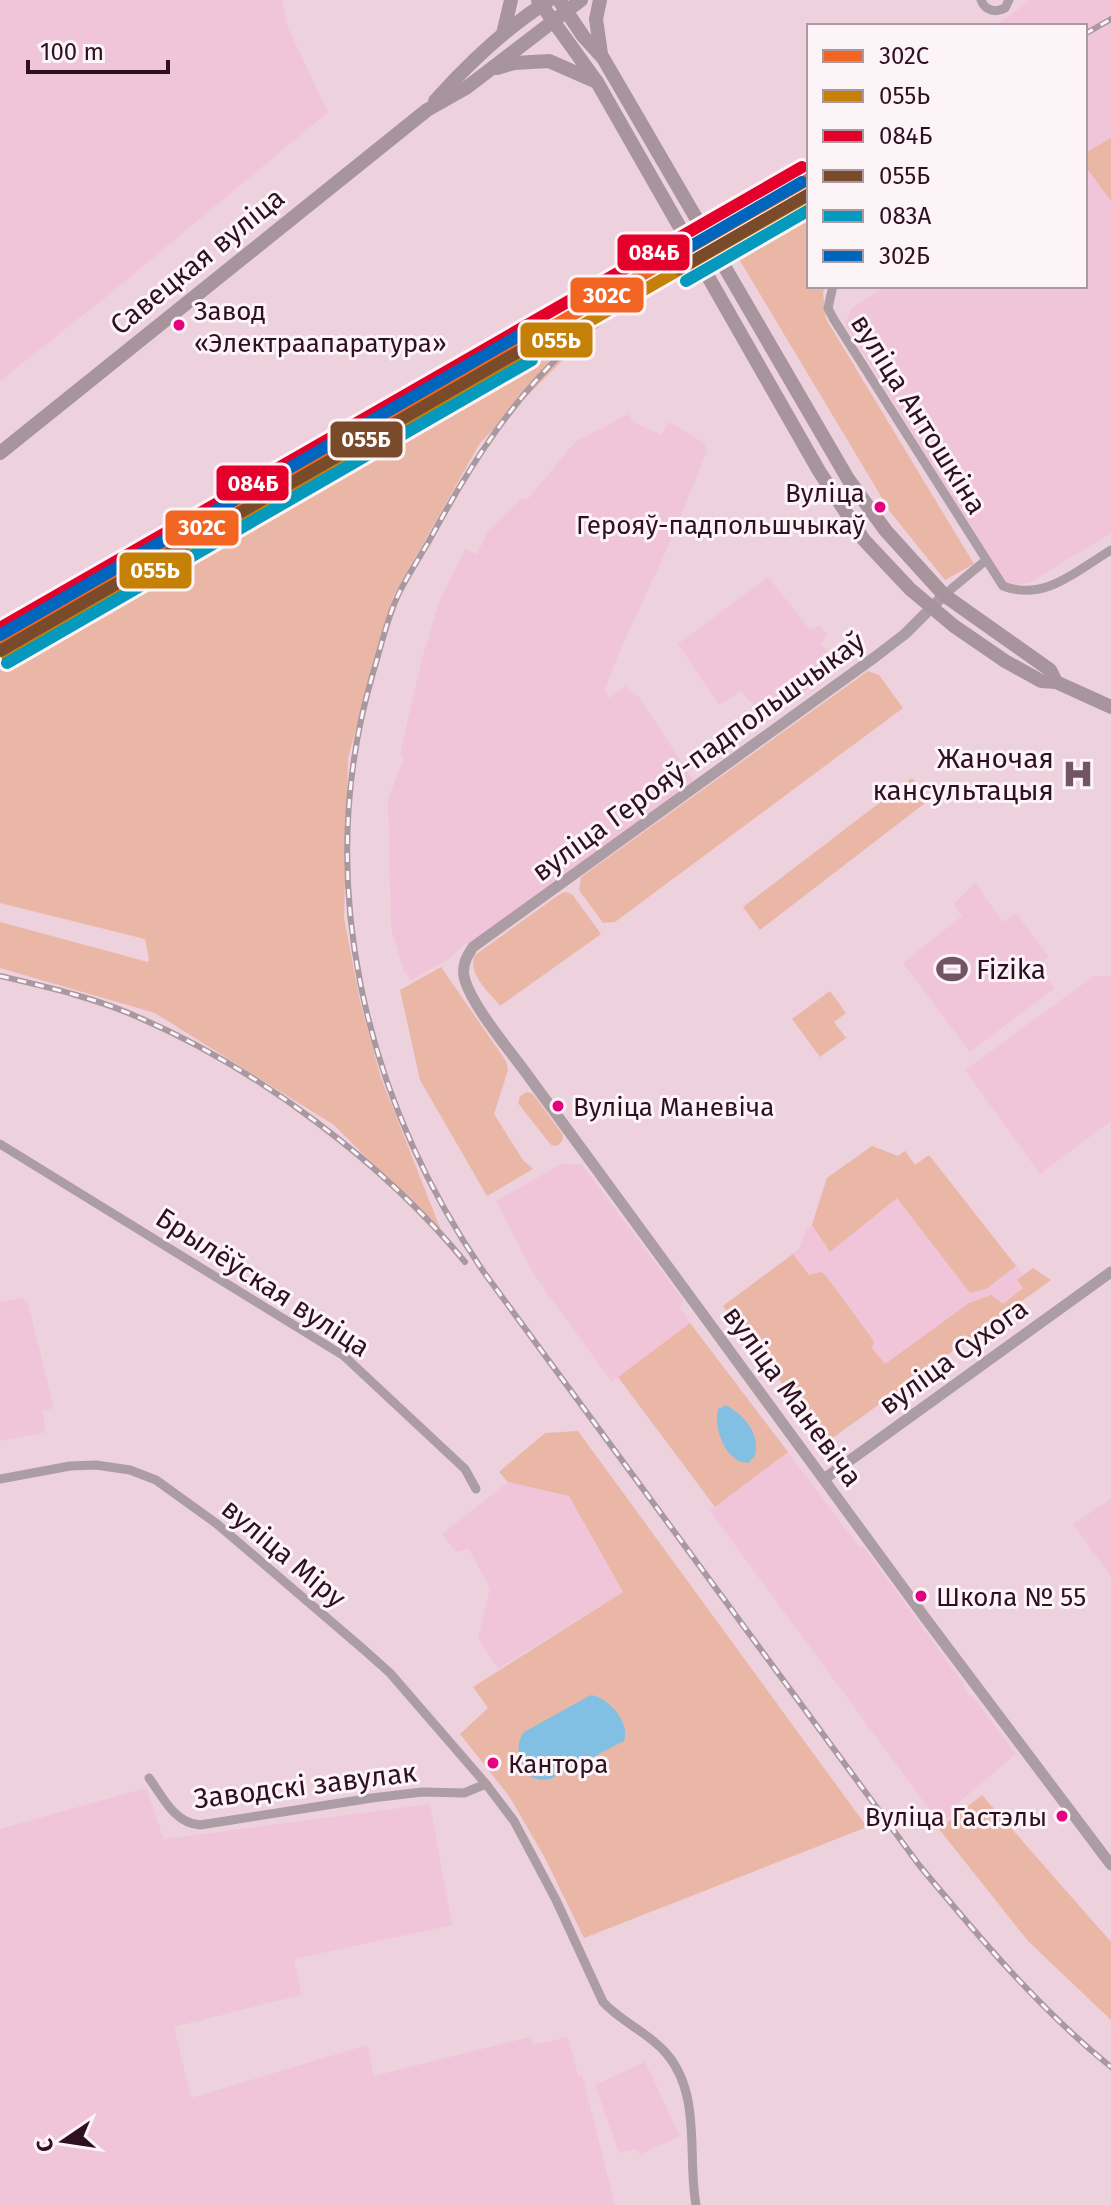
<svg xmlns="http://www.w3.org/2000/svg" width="1111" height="2205" font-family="'Fira Sans',sans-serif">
	<rect width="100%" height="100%" fill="#edd1dd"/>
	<!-- built -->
	<g fill="#f1c5d9">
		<polygon points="0,0 282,0 288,28 328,112 112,292 0,381"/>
		<polygon points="1030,0 1111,0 1111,533 1031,582 1018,585 1003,581 845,323 852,308 886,286 1085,286 1085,26 995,26"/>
		<polygon points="629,414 633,422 662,435 668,422 706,444 705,447 707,450 676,529 619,653 605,690 609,698 625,686 639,697 694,781 468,944 466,943 450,958 412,980 404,972 391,928 388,800 404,757 400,754 421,663 439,601 465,549 477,554 488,531 522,498 527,500 575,442"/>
		<polygon points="768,577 810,630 820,625 827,634 821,644 840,665 766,720 741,691 719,705 678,644"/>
		<polygon points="975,883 1003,922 1016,913 1049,957 1038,966 1055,988 970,1052 903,963 962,916 954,904"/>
		<polygon points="1094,976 1111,976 1111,1121 1040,1174 965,1070"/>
		<polygon points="872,1146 898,1156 905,1151 915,1165 929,1155 1036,1291 827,1442 723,1306 799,1249 806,1230 812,1225 827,1178"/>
		<polygon points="561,1164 582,1165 683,1300 680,1308 690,1323 860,1548 863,1546 963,1683 968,1695 973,1697 1016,1754 958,1803 962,1808 940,1824 710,1511 715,1506 618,1377 611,1381 535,1276 496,1201"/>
		<polygon points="22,1298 28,1303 54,1408 42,1411 46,1432 0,1441 0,1302"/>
		<polygon points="508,1482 569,1495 623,1592 498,1669 478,1638 490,1589 469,1549 456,1552 442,1534"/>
		<polygon points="1111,1499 1111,1576 1073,1524"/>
		<polygon points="146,1788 164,1839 430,1804 452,1925 294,1959 301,1995 174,2027 191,2098 367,2045 374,2076 530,2037 533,2045 568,2037 578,2076 582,2075 615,2205 0,2205 0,1829"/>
		<polygon points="645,2062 680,2136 640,2154 636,2149 619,2153 595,2085"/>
	</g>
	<!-- green -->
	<g fill="#eab7a7">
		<polygon points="1111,138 1111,201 1085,166 1085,153"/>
		<polygon points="809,200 809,286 826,286 823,292 826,319 974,564 945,580 891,513 730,244"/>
		<polygon points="607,316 480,443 393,597 348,758 344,918 360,1001 381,1078 442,1233 334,1125 155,1013 0,968 0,922 148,962 149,959 145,939 0,903 0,663"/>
		<polygon points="868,671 879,675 903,708 615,922 603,923 579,890 581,877"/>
		<polygon points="912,778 929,800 760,930 743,907"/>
		<path d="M565 892 572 894 601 934 500 1006C490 993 466 973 475 955L560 894Z"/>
		<polygon points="441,967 506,1061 508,1070 494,1114 523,1160 533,1169 487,1196 420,1080 400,990"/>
		<polygon points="830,991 846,1013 834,1022 846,1038 820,1057 792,1019"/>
		<polygon points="527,1092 533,1094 563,1135 562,1141 557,1146 551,1145 518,1103 520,1096"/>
		<polygon points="872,1146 898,1156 905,1151 915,1165 929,1155 1016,1266 986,1289 970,1293 897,1198 830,1252 812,1225 827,1178"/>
		<polygon points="793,1254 809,1275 821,1272 826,1276 874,1341 872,1348 885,1364 969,1303 991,1295 1003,1304 1023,1288 1017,1280 1033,1268 1051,1280 827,1442 723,1306"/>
		<polygon points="690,1323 788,1452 715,1507 618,1377"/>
		<polygon points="578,1431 867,1827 584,1938 545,1858 509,1796 460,1734 488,1708 473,1687 623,1592 569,1496 508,1482 499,1472 545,1433"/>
		<polygon points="982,1795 1111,1942 1111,2020 1028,1941 939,1829"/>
	</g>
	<!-- water -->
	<g fill="#82c0e3">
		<path d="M726 1405C745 1416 760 1433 755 1456L748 1463C726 1463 713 1428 718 1409Z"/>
		<path d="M591 1695C608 1697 631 1723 624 1741L550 1779 540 1780 531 1777C520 1763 513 1747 524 1732Z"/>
	</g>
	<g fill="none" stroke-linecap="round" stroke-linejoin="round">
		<!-- minor -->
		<g stroke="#ac9ca3" stroke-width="9">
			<path d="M981 0C985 11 996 13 1005 8L1009 0"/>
			<path d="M833 286 828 308 833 318 1003 586C1045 602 1076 571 1111 550"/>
			<polyline points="944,595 985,561"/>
			<polyline points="0,1144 344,1356 465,1469 476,1489"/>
			<path d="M0 1479 70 1466 96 1465 130 1470 156 1480 217 1524 362 1648 390 1673 486 1784 514 1821 556 1900 603 2002C621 2022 648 2032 666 2053 702 2094 687 2156 696 2205"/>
			<path d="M149 1778C163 1797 174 1823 200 1825L372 1798 422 1792 464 1793 486 1784"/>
		</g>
		<!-- tertiary -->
		<g stroke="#ac9ca3" stroke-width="11">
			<path d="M944 595 905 634 875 657 473 947C467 956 462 965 464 976 469 1003 512 1053 529 1077L926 1619 1111 1865"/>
			<polyline points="824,1479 1111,1272"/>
		</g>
		<!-- primary -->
		<g stroke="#a8949d" stroke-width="14">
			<polyline points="538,0 597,82 819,471 864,540 910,589 954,626 1005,661 1041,681 1056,682 1111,707"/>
			<polyline points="559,0 583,36 603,58 848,479 886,531 944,595 1050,670 1056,682"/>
			<polyline points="600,0 596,19 601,54"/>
			<polyline points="503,34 511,0"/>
			<polyline points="497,68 514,63 549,61 597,82"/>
			<path d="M435 101C468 64 506 28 548 1"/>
			<polyline points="0,453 427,110 466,88 581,0"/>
		</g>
		<defs>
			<g id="rail">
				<polyline points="1085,34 1111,19"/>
				<polyline points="664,268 809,186"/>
				<path d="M679 269C642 293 603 317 570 346 514 397 471 464 435 530 424 551 410 571 399 593 387 618 381 647 373 673 312 880 364 1096 483 1271L919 1865C979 1937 1038 2008 1111 2067"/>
				<polyline points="525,348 637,285"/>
				<path d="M0 976C47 987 96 998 140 1018 258 1069 384 1163 465 1262"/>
			</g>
		</defs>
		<!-- rail casing -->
		<use href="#rail" stroke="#aa98a0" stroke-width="6"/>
		<!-- rail -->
		<use href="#rail" stroke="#fdf4f8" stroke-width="3" stroke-dasharray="9" stroke-linecap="butt"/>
		<defs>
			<polyline id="rail-1" points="0,644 809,179"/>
			<polyline id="rail-2" points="7,656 809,195"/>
			<polyline id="rail-3" points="0,628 802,167"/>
			<g id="rail-4">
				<polyline points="679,269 809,194"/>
				<polyline points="0,651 525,348"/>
			</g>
			<g id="rail-5">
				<polyline points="686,281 809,210"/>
				<polyline points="7,663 532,360"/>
			</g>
			<g id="rail-6">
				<polyline points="672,257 802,182"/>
				<polyline points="0,635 518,336"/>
			</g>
		</defs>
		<!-- rail-1 casing -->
		<use href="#rail-1" stroke="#fdf4f8" stroke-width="18"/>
		<!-- rail-2 casing -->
		<use href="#rail-2" stroke="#fdf4f8" stroke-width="18"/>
		<!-- rail-3 casing -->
		<use href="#rail-3" stroke="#fdf4f8" stroke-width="18"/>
		<!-- rail-4 casing -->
		<use href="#rail-4" stroke="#fdf4f8" stroke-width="18"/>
		<!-- rail-5 casing -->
		<use href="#rail-5" stroke="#fdf4f8" stroke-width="18"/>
		<!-- rail-6 casing -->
		<use href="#rail-6" stroke="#fdf4f8" stroke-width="18"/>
		<!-- rail-1 -->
		<use href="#rail-1" stroke="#f26522" stroke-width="12"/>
		<!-- rail-2 -->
		<use href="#rail-2" stroke="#c58008" stroke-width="12"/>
		<!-- rail-3 -->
		<use href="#rail-3" stroke="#e4002b" stroke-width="12"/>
		<!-- rail-4 -->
		<use href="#rail-4" stroke="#7a4b2a" stroke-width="12"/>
		<!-- rail-5 -->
		<use href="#rail-5" stroke="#059abd" stroke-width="12"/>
		<!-- rail-6 -->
		<use href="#rail-6" stroke="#0065bd" stroke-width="12"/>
	</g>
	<!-- icons -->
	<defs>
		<symbol id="hospital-bare" viewBox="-9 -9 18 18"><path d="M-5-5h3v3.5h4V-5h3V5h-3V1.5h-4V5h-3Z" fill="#725462" stroke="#fdf4f8" stroke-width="2.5" paint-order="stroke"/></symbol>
		<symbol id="stadium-bare" viewBox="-9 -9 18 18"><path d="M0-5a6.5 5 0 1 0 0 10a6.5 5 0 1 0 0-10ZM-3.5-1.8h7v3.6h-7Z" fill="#725462" stroke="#fdf4f8" stroke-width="2.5" paint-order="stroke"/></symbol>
	</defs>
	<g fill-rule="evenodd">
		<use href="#hospital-bare" x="1056" y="752" width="44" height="44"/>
		<use href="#stadium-bare" x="930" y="947" width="44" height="44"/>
	</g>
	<!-- markers -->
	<g fill="#e5007d" stroke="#fdf4f8" stroke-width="3">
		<circle cx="179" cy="325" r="7"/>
		<circle cx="880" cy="507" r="7"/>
		<circle cx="558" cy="1106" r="7"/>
		<circle cx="921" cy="1596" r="7"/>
		<circle cx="493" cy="1763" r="7"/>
		<circle cx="1062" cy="1816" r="7"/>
	</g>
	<g text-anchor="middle" stroke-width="6" stroke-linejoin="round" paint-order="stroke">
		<!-- bus labels -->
		<g font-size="26" fill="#2f1020" stroke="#fdf4f8" text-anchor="start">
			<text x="194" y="320">Завод<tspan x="194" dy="32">«Электраапаратура»</tspan></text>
			<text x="865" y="502" text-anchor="end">Вуліца<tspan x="865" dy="32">Герояў-падпольшчыкаў</tspan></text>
			<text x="573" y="1116">Вуліца Маневіча</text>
			<text x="936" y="1606">Школа № 55</text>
			<text x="508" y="1773">Кантора</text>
			<text x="1047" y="1826" text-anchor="end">Вуліца Гастэлы</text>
		</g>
		<!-- street labels -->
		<g font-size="28" fill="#2f1020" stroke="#fdf4f8">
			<text transform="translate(197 261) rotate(-39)" y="10">Савецкая вуліца</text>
			<text transform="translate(919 414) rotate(58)" y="10">вуліца Антошкіна</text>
			<text transform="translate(698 756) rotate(-36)" y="10">вуліца Герояў-падпольшчыкаў</text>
			<text transform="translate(263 1282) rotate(33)" y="10">Брылёўская вуліца</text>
			<text transform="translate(953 1356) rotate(-36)" y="10">вуліца Сухога</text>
			<text transform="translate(793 1396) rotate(54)" y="10">вуліца Маневіча</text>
			<text transform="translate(284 1553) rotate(40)" y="10">вуліца Міру</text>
			<text transform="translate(305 1785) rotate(-7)" y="10">Заводскі завулак</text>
		</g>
		<!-- poi labels -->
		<g font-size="28" fill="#2f1020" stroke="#fdf4f8" text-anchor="end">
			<text x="1054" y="768">Жаночая<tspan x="1054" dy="32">кансультацыя</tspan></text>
			<text x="976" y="979" text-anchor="start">Fizika</text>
		</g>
	</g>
	<g stroke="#fdf4f8" stroke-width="3">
		<rect x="616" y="233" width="75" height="39" rx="8" fill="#e4002b"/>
		<rect x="569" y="276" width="76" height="38" rx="8" fill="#f26522"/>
		<rect x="519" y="321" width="75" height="38" rx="8" fill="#c58008"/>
		<rect x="329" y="420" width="75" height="39" rx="8" fill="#7a4b2a"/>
		<rect x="215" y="464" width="75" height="38" rx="8" fill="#e4002b"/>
		<rect x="164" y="509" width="76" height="38" rx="8" fill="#f26522"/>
		<rect x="118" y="551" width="75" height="39" rx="8" fill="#c58008"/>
	</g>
	<g font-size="22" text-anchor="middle" font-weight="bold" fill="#fff">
		<text x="654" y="260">084Б</text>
		<text x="607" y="303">302С</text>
		<text x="556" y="348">055Ь</text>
		<text x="366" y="447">055Б</text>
		<text x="253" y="491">084Б</text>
		<text x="202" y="535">302С</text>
		<text x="155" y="578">055Ь</text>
	</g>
	<!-- legend -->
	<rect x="807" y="24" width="280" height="264" fill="#fdf4f8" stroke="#ab99a2" stroke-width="2"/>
	<rect x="823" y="50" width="40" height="12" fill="#f26522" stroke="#ab99a2" stroke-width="2"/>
	<text x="879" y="64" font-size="24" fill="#2f1020">302С</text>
	<rect x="823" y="90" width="40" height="12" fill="#c58008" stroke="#ab99a2" stroke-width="2"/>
	<text x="879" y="104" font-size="24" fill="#2f1020">055Ь</text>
	<rect x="823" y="130" width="40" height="12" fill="#e4002b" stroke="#ab99a2" stroke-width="2"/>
	<text x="879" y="144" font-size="24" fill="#2f1020">084Б</text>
	<rect x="823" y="170" width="40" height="12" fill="#7a4b2a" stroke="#ab99a2" stroke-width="2"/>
	<text x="879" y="184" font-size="24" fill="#2f1020">055Б</text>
	<rect x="823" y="210" width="40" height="12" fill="#059abd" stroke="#ab99a2" stroke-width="2"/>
	<text x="879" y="224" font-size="24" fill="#2f1020">083А</text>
	<rect x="823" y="250" width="40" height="12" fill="#0065bd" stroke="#ab99a2" stroke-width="2"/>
	<text x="879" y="264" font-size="24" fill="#2f1020">302Б</text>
	<!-- north arrow -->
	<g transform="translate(64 2141) rotate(257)" stroke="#fdf4f8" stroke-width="6" paint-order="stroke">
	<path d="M0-6L14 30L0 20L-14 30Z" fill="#2f1020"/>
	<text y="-12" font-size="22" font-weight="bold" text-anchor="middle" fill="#2f1020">С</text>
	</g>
	<!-- scale -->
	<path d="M28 60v12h140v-12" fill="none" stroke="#2f1020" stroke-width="4"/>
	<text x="40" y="60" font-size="24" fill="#2f1020" stroke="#fdf4f8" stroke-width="6" paint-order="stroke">100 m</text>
</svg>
